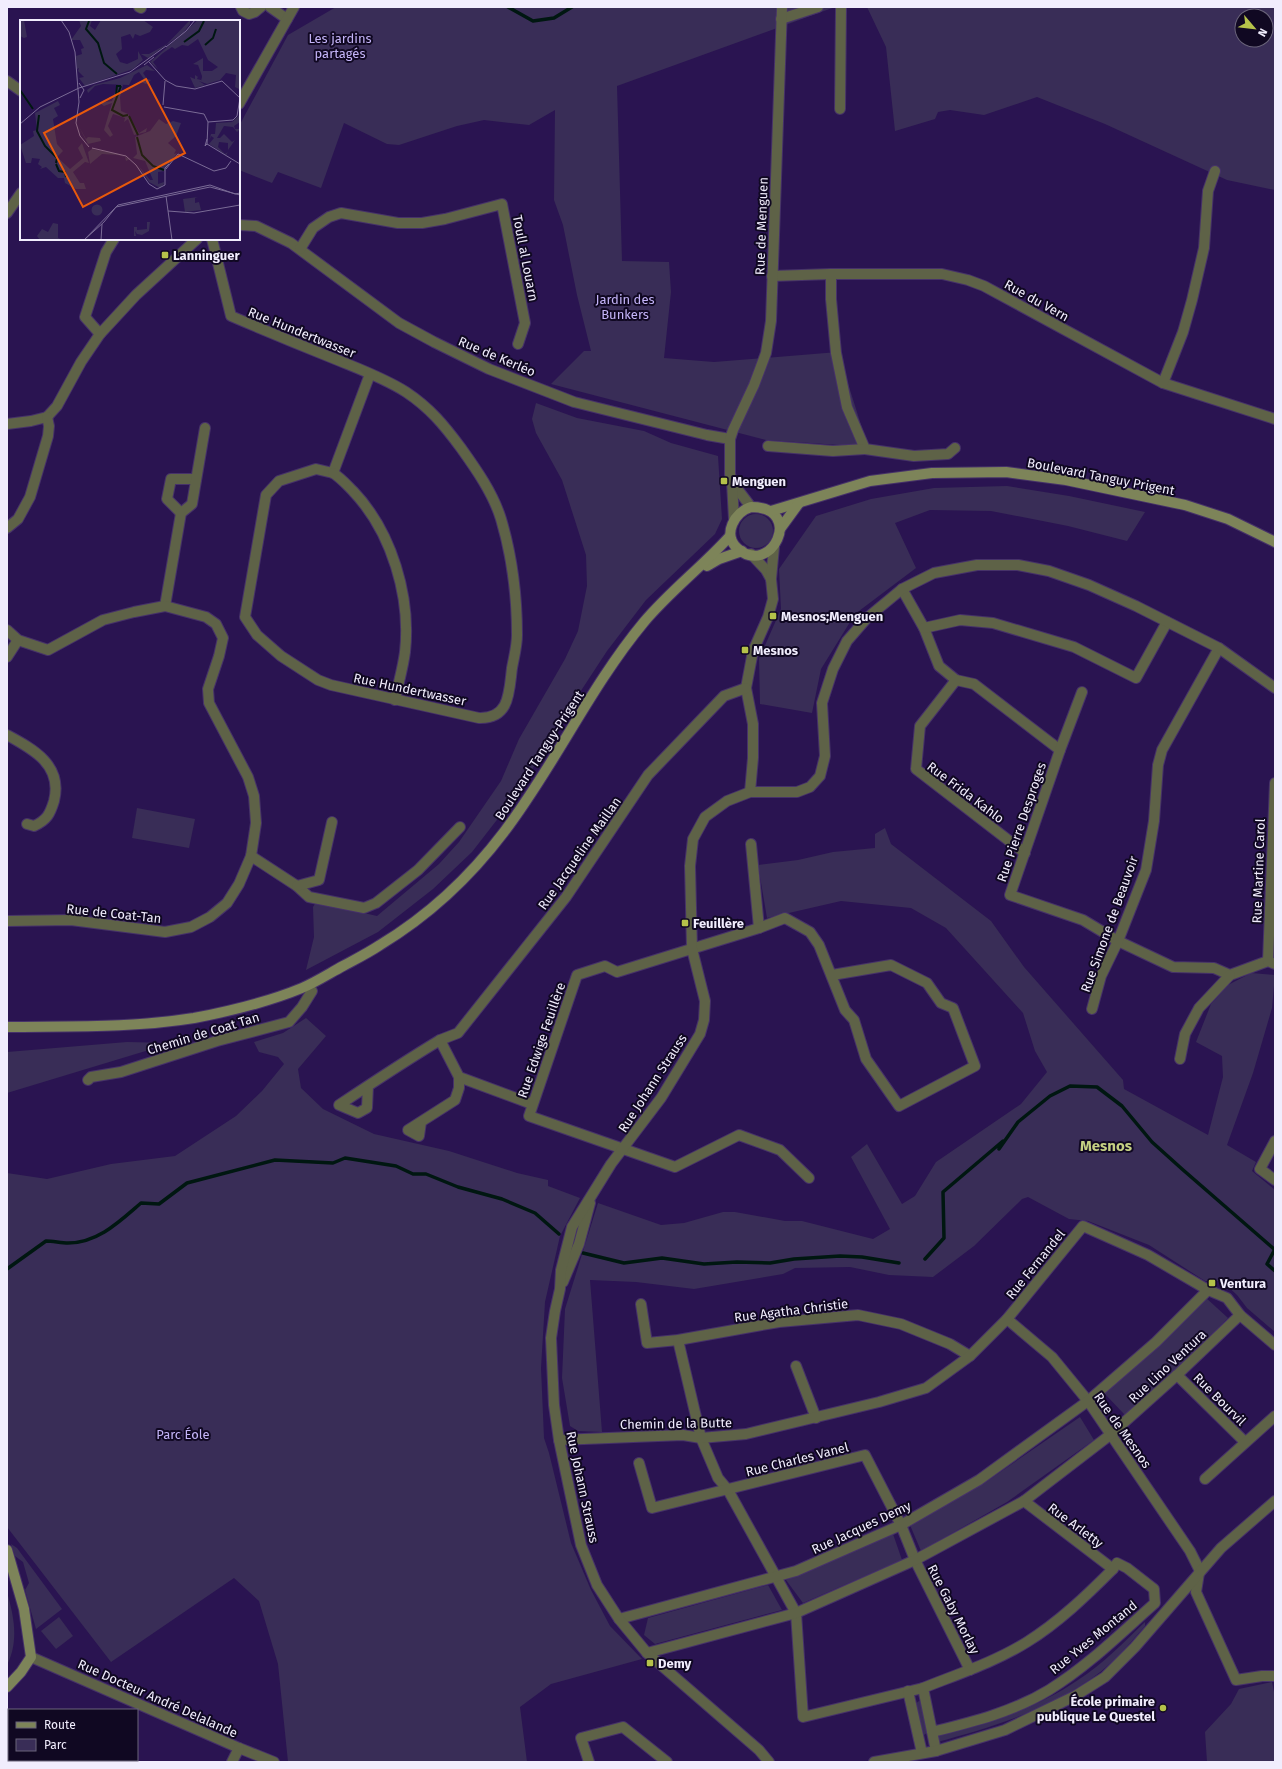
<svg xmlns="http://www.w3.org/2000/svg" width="1282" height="1769" font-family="'Fira Sans',sans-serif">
	<rect width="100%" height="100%" fill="#2a1451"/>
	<!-- green -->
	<g fill="#392d57" fill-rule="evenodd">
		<polygon points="336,7 835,7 617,86 622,261 669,262 671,292 664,358 714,362 838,352 868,447 766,440 551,384 584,351 591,351 577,295 563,225 554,200 555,110 529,125 484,120 457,126 399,145 387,144 344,123 321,188 278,172 272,183 239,170 239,126 288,35"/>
		<path d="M867 7H1275V190L1227 180 1105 124 1037 97 984 115 950 110 938 112 935 119 895 131 886 47ZM1242 16H1266V40H1242Z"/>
		<polygon points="536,403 577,418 644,431 671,443 718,456 722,519 715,534 646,600 607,651 571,706 517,794 472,852 433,889 378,932 306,970 314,937 313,907 316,902 377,916 439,864 459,842 501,781 519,739 565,659 578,631 587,586 586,555 562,480 536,433 532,419"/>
		<polygon points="1007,486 1069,496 1145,512 1127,541 1068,526 991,511 930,510 895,523 916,568 855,614 821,669 812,713 760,704 759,659 781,609 779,569 816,516 871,499 934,488"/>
		<circle cx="756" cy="531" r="17"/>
		<polygon points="137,808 195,819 189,848 132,838"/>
		<polygon points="885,828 891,844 991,921 1024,967 1123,1080 1124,1089 1208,1135 1223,1077 1222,1056 1196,1042 1211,1004 1228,985 1251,973 1275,975 1272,1008 1253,1073 1227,1145 1256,1162 1252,1171 1275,1190 1275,1332 1247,1308 1237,1295 1222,1281 1205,1281 1149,1245 1088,1221 1069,1219 1028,1197 1022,1199 974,1246 933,1277 889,1275 850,1267 795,1268 783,1274 694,1289 636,1282 590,1280 602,1432 578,1431 570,1426 562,1378 565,1309 598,1203 661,1225 684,1223 723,1212 735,1212 785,1221 802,1221 873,1239 890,1229 851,1157 867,1144 902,1204 915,1196 936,1162 1021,1104 1047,1072 1035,1051 1023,1013 946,928 911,908 841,901 767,918 758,865 798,860 833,852 875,848 875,834"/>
		<polygon points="306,1018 326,1036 298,1069 301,1088 323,1109 374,1134 449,1151 517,1173 548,1180 548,1186 580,1198 560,1236 545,1302 541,1368 544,1438 549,1453 571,1543 591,1590 610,1626 642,1659 551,1684 520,1707 527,1762 288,1762 278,1664 259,1601 234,1578 111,1662 7,1527 7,1173 47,1179 111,1164 175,1156 236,1116 262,1091 284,1064 278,1057 259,1052 254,1042 283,1033"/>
		<polygon points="127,1042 172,1043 7,1093 7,1052"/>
		<polygon points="1205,1297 1228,1318 1181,1365 1125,1415 1104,1393"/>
		<polygon points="1080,1417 1094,1440 1007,1502 921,1551 910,1525 990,1479"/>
		<polygon points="893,1534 902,1560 803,1603 786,1580"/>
		<polygon points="11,1544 17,1548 62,1609 36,1629 25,1590 29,1583 23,1562 15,1556"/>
		<polygon points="768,1585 782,1610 655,1644 644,1635 648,1618"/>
		<path d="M7 1592C14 1617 19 1641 7 1665Z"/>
		<polygon points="59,1617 73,1636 56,1649 41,1631"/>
		<path d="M1145 1622V1626C1134 1638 1124 1651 1112 1662 1065 1705 997 1726 937 1742V1736C985 1724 1036 1709 1078 1680 1103 1664 1124 1642 1145 1622Z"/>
		<polygon points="1272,1682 1275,1697 1275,1762 1207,1762 1205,1732 1231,1704 1239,1689"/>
		<polygon points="919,1701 922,1702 927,1733 924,1735 915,1704"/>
	</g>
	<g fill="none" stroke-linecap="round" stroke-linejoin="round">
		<!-- stream -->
		<g stroke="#001711" stroke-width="3.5">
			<polyline points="508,7 533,21 554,18 572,7"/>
			<polyline points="1275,1249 1267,1264 1275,1271"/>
			<polyline points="583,1253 624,1263 662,1258 704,1264 737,1262 770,1263 794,1259 840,1256 862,1257 899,1263"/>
			<polyline points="925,1259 944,1238 943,1192 1003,1141 999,1149 1018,1122 1050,1096 1070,1086 1097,1087 1122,1106 1152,1142 1182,1169 1274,1249"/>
			<path d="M7 1269 46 1241C53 1241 61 1243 68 1243 98 1243 120 1221 141 1203L159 1204 187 1183 275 1160 333 1163 345 1158 396 1166 413 1174H426L458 1187 502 1199 535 1213 559 1234"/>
		</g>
		<defs>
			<g id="street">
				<polyline points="139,7 141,8"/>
				<polyline points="241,7 243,11 249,14 255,12 261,7"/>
				<polyline points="270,7 287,19"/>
				<polyline points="781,19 818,7"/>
				<polyline points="7,81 21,91"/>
				<polyline points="239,104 294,7"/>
				<polyline points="840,109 841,7"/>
				<polyline points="7,213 21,193"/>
				<polyline points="239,225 256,226 291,243 399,323 434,342 489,369 574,402 707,435 730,439"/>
				<path d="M212 239 231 316C266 331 300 345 335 359 359 369 384 378 406 392 430 408 444 425 461 448 476 469 493 493 501 519 512 556 517 596 517 635 517 646 514 657 512 668 509 692 510 719 479 718L331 685 318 680 281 656 257 635 245 617 266 495 279 481 316 469 333 473 370 374"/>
				<polyline points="300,249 313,228 329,217 341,213 398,223 422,223 445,219 502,204 525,323 518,344"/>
				<polyline points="831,274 831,299 836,353 847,407 865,449 914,456 948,454 955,448"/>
				<polyline points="772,276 831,274 942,274 968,280 984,286 1163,383 1275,419"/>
				<polyline points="100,334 85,317 106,252 114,239"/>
				<polyline points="1163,383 1183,332 1192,300 1204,248 1208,191 1215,171"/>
				<polyline points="47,417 57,406 81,362 100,334 136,295 197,239"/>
				<polyline points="7,424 31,421 47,417"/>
				<polyline points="768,446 833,451 865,449"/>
				<path d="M333 473C341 478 347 485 353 491 392 532 411 597 405 652 403 668 398 684 395 700"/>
				<polyline points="732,482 751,507"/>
				<polyline points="181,513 167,499 171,479 196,479"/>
				<polyline points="734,519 732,482 730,474 730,439 733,430 754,385 766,353 771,321 782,7"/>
				<polyline points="7,528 18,519 30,497 48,436 49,426 47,417"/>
				<polyline points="751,554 766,570 771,579"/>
				<polyline points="902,589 924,628 939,666 956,680 974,684 1060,750"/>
				<polyline points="165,606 181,513 192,504 205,428"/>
				<polyline points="924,628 960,620 993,623 1074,647 1136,678 1167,622"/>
				<polyline points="7,630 18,640 48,650 103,620 134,612 165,606 206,617 216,624 223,638 219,656 208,689 209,703 248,777 254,796 256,823 251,856 239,884 227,903 210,917 191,927 165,932 71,920 7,921"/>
				<polyline points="7,657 18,640"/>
				<polyline points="956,680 920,726 916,769 1025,853"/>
				<polyline points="1082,692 1060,750 1010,895 1083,920 1118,941 1173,967 1214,968 1230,975 1268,961 1275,964"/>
				<path d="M7 735C33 749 63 765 54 801 50 814 47 820 34 826L27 824"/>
				<polyline points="750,792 753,758 753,724 746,688 753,651 768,617 773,599 771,579 774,547"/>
				<polyline points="751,844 759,928"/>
				<polyline points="251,856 297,886 309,897 364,908 376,903 418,870 460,827"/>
				<polyline points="297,886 319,880 332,822"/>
				<polyline points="1268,961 1275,783"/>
				<polyline points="1092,1009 1101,976 1118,941 1146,870 1154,821 1158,765 1162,750 1219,648"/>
				<polyline points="1180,1059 1185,1034 1199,1008 1230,975"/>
				<polyline points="88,1080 91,1077 121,1072 217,1041 289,1022 302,1007 312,991"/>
				<path d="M368 1086 367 1108 358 1113 339 1105C372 1083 405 1061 440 1040"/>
				<polyline points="532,1104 459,1077 440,1040 458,1033 566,897 648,775 724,696 746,688"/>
				<polyline points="421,1122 419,1136 408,1130 455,1100 459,1088 459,1077"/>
				<polyline points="1275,1141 1260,1169 1275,1180"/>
				<polyline points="809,1178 780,1150 739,1135 675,1167 529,1116 577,975 605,966 617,972 759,928 785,918 810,932 819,945 845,1010 854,1020 866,1059 899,1106 975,1066 953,1008 941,1003 927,983 891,965 832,975"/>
				<polyline points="563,1282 579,1244 590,1203"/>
				<polyline points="641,1304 647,1343 678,1340 779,1322 858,1315 901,1324 950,1344 970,1356"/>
				<polyline points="1007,1319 1052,1357 1088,1401 1190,1551 1200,1571"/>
				<polyline points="678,1340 701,1438 718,1478 728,1490 796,1613 803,1717 923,1688"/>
				<polyline points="796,1366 816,1418"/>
				<polyline points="1177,1375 1245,1442"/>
				<polyline points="559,1440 683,1435 701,1438 746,1434 879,1402 926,1388 970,1356 1007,1319 1083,1226 1148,1255 1208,1290 1227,1298 1240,1315 1275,1345"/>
				<polyline points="639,1463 652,1508 865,1455 901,1525 915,1560 970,1670"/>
				<polyline points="1205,1479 1275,1416"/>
				<polyline points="1024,1501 1113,1569"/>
				<polyline points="1199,1573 1196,1592 1236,1680 1262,1676 1275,1676"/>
				<polyline points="619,1619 796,1571 901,1525 979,1480 1088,1401 1156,1342 1208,1290"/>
				<polyline points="647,1653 796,1613 915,1560 1024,1501 1110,1435 1177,1375 1240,1315"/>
				<polyline points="31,1657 239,1748 274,1762"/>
				<polyline points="908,1691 922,1753"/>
				<path d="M932 1732C972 1722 1013 1712 1049 1690 1088 1666 1121 1633 1155 1603L1154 1589 1127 1568 1117 1563 1113 1569C1086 1596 1059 1622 1027 1642 995 1662 958 1674 923 1688L936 1751"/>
				<polyline points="232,1762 239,1748"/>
				<polyline points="589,1762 581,1738 623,1727 667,1762"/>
				<polyline points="769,1762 759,1750 647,1653 619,1619 597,1585 581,1545 559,1440 554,1405 551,1338 555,1311 560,1289 561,1270 572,1227 611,1164 661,1098 700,1034 704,1020 705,1001 692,949 690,866 693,839 705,817 727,801 750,792 797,792 810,787 820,776 825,756 822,703 833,669 847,641 867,618 902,589 934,573 977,565 1018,565 1049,571 1089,585 1136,606 1219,648 1275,688"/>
				<polyline points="874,1762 936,1751 1005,1730 1075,1696 1105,1677 1135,1647 1221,1548 1275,1501"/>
			</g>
			<g id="secondary">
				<path d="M751 507C806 507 771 579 737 548 722 534 735 512 751 507Z"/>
				<polyline points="771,511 870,481 932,473 1006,472 1066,480 1185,505 1228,519 1275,542"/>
				<polyline points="780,529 799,503"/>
				<polyline points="707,566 719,559 742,551"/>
				<path d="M7 1027C69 1026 132 1028 194 1018 231 1011 268 1002 302 988 316 982 330 973 343 966 356 959 368 953 380 945 428 916 470 877 504 832 555 765 590 687 644 622 670 591 703 566 730 536"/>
				<polyline points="7,1550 24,1609 31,1657 21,1672 7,1687"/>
			</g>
		</defs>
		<!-- street casing -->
		<use href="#street" stroke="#463269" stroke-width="12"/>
		<!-- secondary casing -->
		<use href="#secondary" stroke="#463269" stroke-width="12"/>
		<!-- street -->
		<use href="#street" stroke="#5e6247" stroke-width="10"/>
		<!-- secondary -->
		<use href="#secondary" stroke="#7d8459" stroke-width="10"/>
	</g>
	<!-- markers -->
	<g fill="#b5c24a" stroke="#100822" stroke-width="1.5">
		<rect x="161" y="251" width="8" height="8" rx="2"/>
		<rect x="720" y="477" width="8" height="8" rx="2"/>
		<rect x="769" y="612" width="8" height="8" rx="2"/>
		<rect x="741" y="646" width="8" height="8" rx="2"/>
		<rect x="681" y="919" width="8" height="8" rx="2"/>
		<rect x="1208" y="1279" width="8" height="8" rx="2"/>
		<rect x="646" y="1659" width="8" height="8" rx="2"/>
		<circle cx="1163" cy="1708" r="4"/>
	</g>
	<g text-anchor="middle" stroke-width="4" stroke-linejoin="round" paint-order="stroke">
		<!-- park labels -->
		<g font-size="13" fill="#c4b4f8" stroke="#100822">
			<text x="340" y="43">Les jardins<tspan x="340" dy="15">partagés</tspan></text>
			<text x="625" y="304">Jardin des<tspan x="625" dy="15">Bunkers</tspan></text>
			<text x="183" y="1439">Parc Éole</text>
		</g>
		<!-- street labels -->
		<g font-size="13" fill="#f1edfd" stroke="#100822">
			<text transform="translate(761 226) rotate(-88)" y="5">Rue de Menguen</text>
			<text transform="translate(526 258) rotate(79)" y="5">Toull al Louarn</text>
			<text transform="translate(1037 300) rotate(29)" y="5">Rue du Vern</text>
			<text transform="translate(302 332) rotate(22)" y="5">Rue Hundertwasser</text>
			<text transform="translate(497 356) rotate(23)" y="5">Rue de Kerléo</text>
			<text transform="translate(1101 476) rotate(11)" y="5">Boulevard Tanguy Prigent</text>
			<text transform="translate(410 689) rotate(12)" y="5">Rue Hundertwasser</text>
			<text transform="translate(539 755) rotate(-57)" y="5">Boulevard Tanguy-Prigent</text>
			<text transform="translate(966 792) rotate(37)" y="5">Rue Frida Kahlo</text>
			<text transform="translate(1021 822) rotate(-71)" y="5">Rue Pierre Desproges</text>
			<text transform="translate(579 853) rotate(-55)" y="5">Rue Jacqueline Maillan</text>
			<text transform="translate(1258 871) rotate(-88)" y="5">Rue Martine Carol</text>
			<text transform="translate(114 913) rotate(6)" y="5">Rue de Coat-Tan</text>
			<text transform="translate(1109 924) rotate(-70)" y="5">Rue Simone de Beauvoir</text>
			<text transform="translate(203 1033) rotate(-17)" y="5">Chemin de Coat Tan</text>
			<text transform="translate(541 1040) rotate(-71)" y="5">Rue Edwige Feuillère</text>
			<text transform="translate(652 1083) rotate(-57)" y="5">Rue Johann Strauss</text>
			<text transform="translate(1035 1264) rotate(-51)" y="5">Rue Fernandel</text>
			<text transform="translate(791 1310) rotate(-7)" y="5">Rue Agatha Christie</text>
			<text transform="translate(1167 1366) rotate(-43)" y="5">Rue Lino Ventura</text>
			<text transform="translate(1220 1399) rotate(45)" y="5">Rue Bourvil</text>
			<text transform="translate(676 1423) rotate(-1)" y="5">Chemin de la Butte</text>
			<text transform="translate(1123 1430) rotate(55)" y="5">Rue de Mesnos</text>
			<text transform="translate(797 1459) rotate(-14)" y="5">Rue Charles Vanel</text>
			<text transform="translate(583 1487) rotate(78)" y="5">Rue Johann Strauss</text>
			<text transform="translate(1076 1525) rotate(37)" y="5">Rue Arletty</text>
			<text transform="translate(861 1527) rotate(-25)" y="5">Rue Jacques Demy</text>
			<text transform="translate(954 1609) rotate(63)" y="5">Rue Gaby Morlay</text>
			<text transform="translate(1093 1637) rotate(-39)" y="5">Rue Yves Montand</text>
			<text transform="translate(158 1698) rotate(24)" y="5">Rue Docteur André Delalande</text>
		</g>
		<!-- poi labels -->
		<g font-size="13" font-weight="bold" fill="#f1edfd" stroke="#100822" text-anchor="start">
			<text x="173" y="260">Lanninguer</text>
			<text x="732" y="486">Menguen</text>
			<text x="781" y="621">Mesnos;Menguen</text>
			<text x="753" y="655">Mesnos</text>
			<text x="693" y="928">Feuillère</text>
			<text x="1220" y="1288">Ventura</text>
			<text x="658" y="1668">Demy</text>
			<text x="1155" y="1706" text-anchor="end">École primaire<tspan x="1155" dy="15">publique Le Questel</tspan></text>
		</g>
		<!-- quarter labels -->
		<g font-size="15" font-weight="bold" fill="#c5d083" stroke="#100822">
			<text x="1106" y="1151">Mesnos</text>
		</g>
	</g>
	<!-- overview -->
	<g transform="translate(20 20)">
		<rect width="220" height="220" fill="#2a1451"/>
		<path d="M0 0H4L7 17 4 18 0 16ZM59 0H72L70 6 75 10 81 0H123L133 7 130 12 120 16 115 14 113 19 110 14 101 17 102 29 96 34 100 42 107 44 118 39V31L123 40 113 49 65 66 59 58 64 57 58 51 59 48 57 49 56 36 62 34 61 29 64 28 60 20H51L61 6ZM170 0V4L163 13 128 38 121 34H129L147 24ZM178 0H220V73L219 69 215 67 216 55 206 53 200 60 187 64 179 61 185 65 175 68 170 57 175 59V55L178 57 179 54 177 59 181 60V57L182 61V56L178 45 173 44 183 38V51H192L198 47 188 40 178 19 168 26 162 25 155 29 152 27 143 33 133 42 138 49 130 42ZM127 45 135 51 126 50 123 53 127 59 131 60 126 64 121 62 124 59 119 52 114 55 109 65 83 64 75 66 68 73 67 70 74 65 100 58ZM98 64 103 65 100 77 101 91 108 94 119 113 127 108 126 112 114 115 108 99 104 102 105 98 93 94 88 106 93 115 90 117 84 110 92 83 84 86 80 83 92 81ZM38 81 40 85 34 88 38 96 33 99 37 124 43 131 37 137 50 149 63 138 58 128 62 123 69 143 65 142 53 152 60 163H64L66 169H56L45 163 44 158H38L26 147 20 149 22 147 18 144 20 139 12 138 11 143H6L0 125 14 116 13 111 17 110 15 93ZM220 95V102L214 106 215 109H220L217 112 213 107 204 106 197 118H200L204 114 212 122 215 120 208 130V123L199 122 198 127 205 134 208 132 206 135 189 124 194 118 191 116 189 121 191 114H195L196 103 212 102ZM139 99 146 104 153 101 161 103 156 116 148 123 156 130 154 134 157 133 145 151 138 152V164L144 162V154V164L140 168 129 162 120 148 118 145 130 160H133L125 141 113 138 117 134 115 117 130 111ZM58 105 66 119 68 117 80 118 81 121 68 124ZM72 129 98 134 110 139 106 141 105 137 98 135 82 134 70 144 68 132ZM178 177 175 178V183L179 182 181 190 165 192 163 179ZM71.5 190a5.5 5.5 0 1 1 11 0a5.5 5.5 0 1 1-11 0ZM127 202H130L129 211 122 215 117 214 115 211 116 216H114V207H117V210L127 209ZM33 203 38 204V218L43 220H20L17 216 22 209 28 212Z" fill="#392d57"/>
		<path fill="none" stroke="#001711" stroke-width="2" d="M69 1 66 9 78 23 84 43 97 54M164 22 179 11 184 1M185 25 193 18 196 9M101 66 92 90 103 96 108 95M0 70 13 89M96 75 97 66H101M19 95 17 111 25 126 37 138 36 143M109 96 118 115M117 117 122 135 133 146 144 150M36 144 39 151 45 152 46 157"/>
		<path fill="none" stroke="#7a6b96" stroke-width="1" d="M41 0 49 12 55 32 59 82M146 27 166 11 175 0M129 42 145 60 156 66 175 69 202 61 220 78M124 45 134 37M59 63 64 70 60 78M59 68 110 52 146 26M59 82 56 103 60 116 69 127M143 85 145 61M144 87 184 94 188 102 187 124 185 126 187 119M188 102 213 100 217 96 220 78M0 104 20 87 59 68M187 124 220 144M72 128 106 136 116 145 129 164 137 169 145 165V148L149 144M146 149 158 134 194 151 206 148 211 141M146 176 152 220M148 191 174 193 220 185M64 220 84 202 96 187 190 167 220 175M64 220 98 185 190 165 215 174 220 173M81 220 82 204"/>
		<path fill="#e8590c" fill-opacity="0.15" stroke="#e8590c" stroke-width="2" d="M126 59 165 133 63 187 24 113Z"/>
		<rect width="220" height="220" fill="none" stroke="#f1edfd" stroke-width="2"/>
	</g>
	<!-- border -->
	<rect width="1282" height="1769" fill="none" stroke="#f1edfd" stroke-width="16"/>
	<!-- legend -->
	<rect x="8" y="1709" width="130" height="52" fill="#100822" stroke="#6a647a"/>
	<rect x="16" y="1722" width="20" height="6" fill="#7d8459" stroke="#6a647a"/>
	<text x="44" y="1729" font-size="12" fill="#f1edfd">Route</text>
	<rect x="16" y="1739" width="20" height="12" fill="#392d57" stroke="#6a647a"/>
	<text x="44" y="1749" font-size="12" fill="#f1edfd">Parc</text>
	<!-- north arrow -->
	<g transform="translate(1254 28) rotate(118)"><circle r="19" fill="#100822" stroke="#6a647a"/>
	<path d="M0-3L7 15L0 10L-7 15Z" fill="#b5c24a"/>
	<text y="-6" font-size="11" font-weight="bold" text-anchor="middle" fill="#f1edfd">N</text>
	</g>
</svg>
